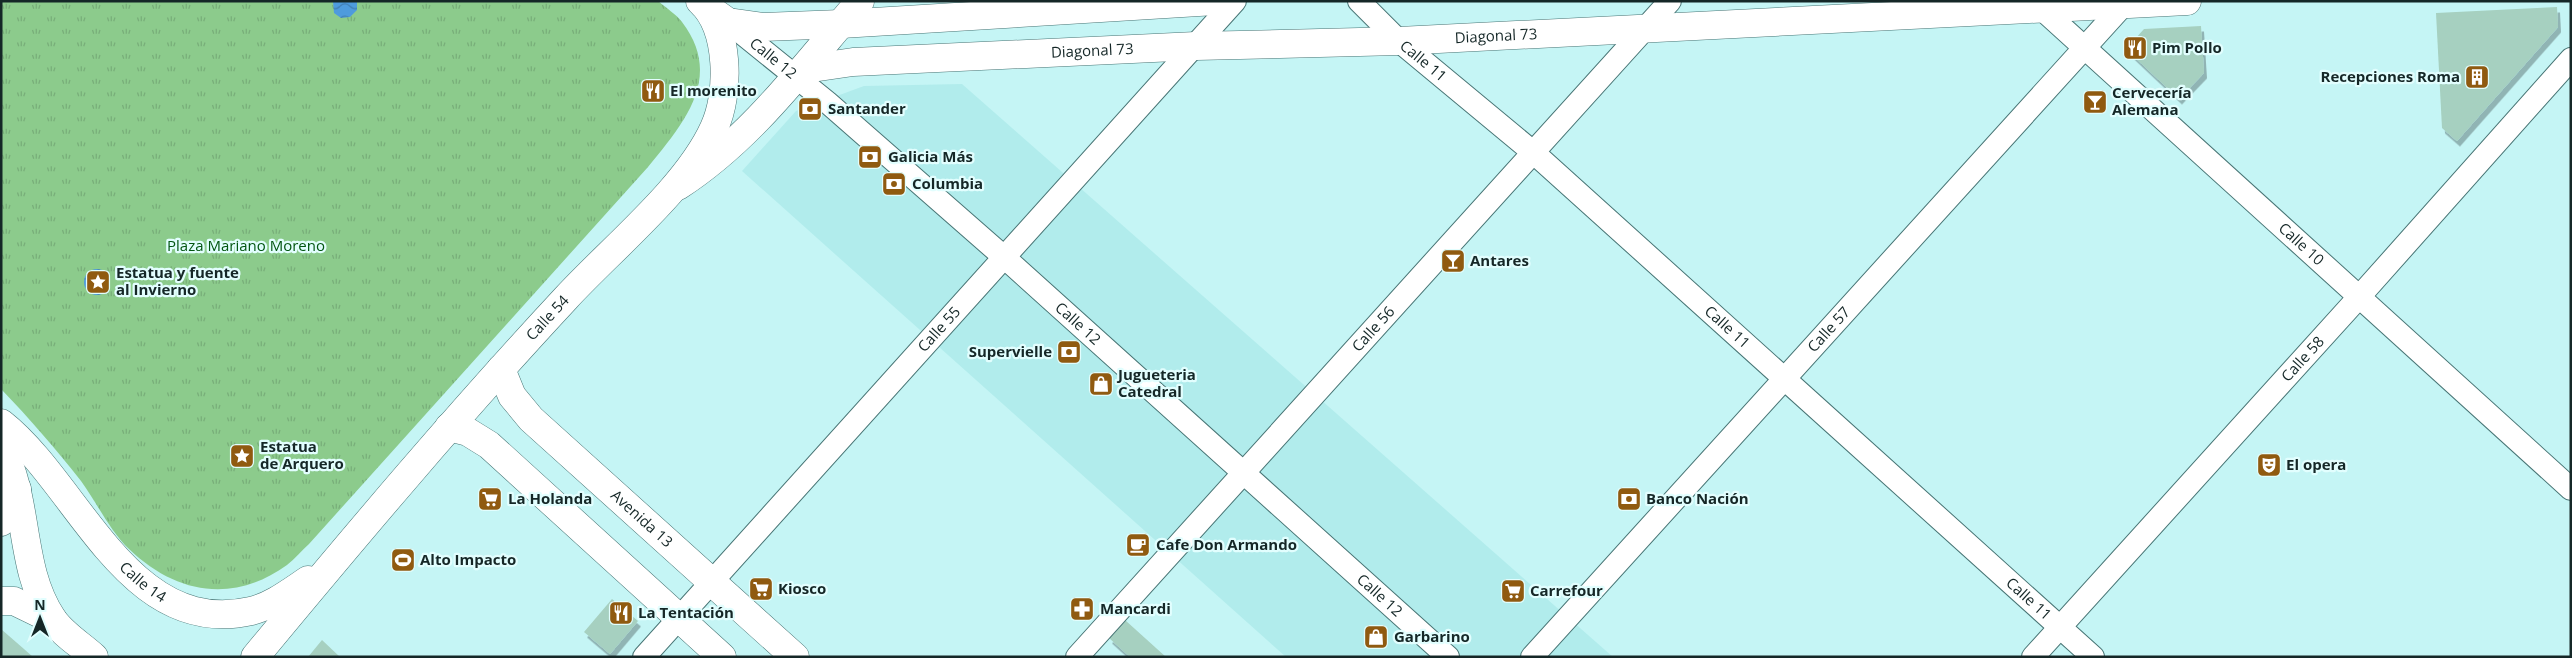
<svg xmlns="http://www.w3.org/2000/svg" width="2572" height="658" font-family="'Open Sans',sans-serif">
	<defs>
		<pattern id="grass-tufts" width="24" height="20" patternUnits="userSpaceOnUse" patternTransform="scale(1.25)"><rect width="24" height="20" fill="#8ccb8c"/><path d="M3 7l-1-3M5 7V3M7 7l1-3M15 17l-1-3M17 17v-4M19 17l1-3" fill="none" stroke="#78ae79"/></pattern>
		<pattern id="water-waves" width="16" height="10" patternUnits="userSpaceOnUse" patternTransform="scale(1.25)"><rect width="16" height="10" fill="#4e9bdd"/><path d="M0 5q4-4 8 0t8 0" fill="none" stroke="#407eb3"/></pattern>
		<filter id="shadow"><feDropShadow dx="3" dy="5.5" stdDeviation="0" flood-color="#0004"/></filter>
	</defs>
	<rect width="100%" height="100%" fill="#c5f5f5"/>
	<!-- built -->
	<polygon fill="#b1ecec" points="962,84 1613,657 1286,657 742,171 796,111 864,86"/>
	<!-- grass -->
	<path fill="url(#grass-tufts)" d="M1 1H658C666 8 676 14 682 22 724 77 684 123 648 167L309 544C302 550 295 559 287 565 233 604 176 594 129 549 110 531 97 503 81 481 56 449 29 418 1 389Z"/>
	<!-- water -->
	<g fill="url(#water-waves)">
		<polygon points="333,1 357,1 357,10 350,17 341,18 334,13"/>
		<circle cx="97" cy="282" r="13"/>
	</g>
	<!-- building -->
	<g fill="#a6d0c0" filter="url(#shadow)">
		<polygon points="2557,7 2558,27 2457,141 2442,128 2436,13"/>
		<polygon points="2201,26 2204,73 2179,99 2126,49 2144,29"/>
		<polygon points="612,599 638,621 610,654 584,632"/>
		<polygon points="1125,620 1166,657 1130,657 1109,638"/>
		<polygon points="1,629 24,649 33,657 1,657"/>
		<polygon points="322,640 340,657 308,657"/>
	</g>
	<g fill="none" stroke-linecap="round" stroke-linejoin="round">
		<defs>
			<g id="street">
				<path id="s1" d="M1359 1 1399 41 1534 153 2093 657"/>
				<path id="s2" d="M2033 1 2571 489"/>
				<path id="s3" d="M728 22 827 102 1005 258 1448 657"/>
				<path id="s4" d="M644 657 1235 1"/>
				<path id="s5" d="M1077 657 1670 1"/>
				<path id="s6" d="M1532 657 2127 1"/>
				<path id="s7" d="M2033 657 2359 297 2571 59"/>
			</g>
			<g id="secondary">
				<polyline points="704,5 728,22 763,27 841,24 1215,1"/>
				<path id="s8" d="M805 69 853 62 1196 46 1399 41 2187 1"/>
				<path d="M678 186C751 139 804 66 860 1"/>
				<path id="s9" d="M501 369 512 396 531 419 795 657"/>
				<polyline points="449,427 468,432 489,445 722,657"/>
				<polyline points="1,522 17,489"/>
				<polyline points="1,601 14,601 53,620"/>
			</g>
			<g id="primary">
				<path id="s10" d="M1 423C79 484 128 639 251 611 272 606 290 592 308 580"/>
				<path d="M1 447C30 500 18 567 52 618 61 633 81 645 94 657"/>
				<path id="s11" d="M255 657C356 535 458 414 566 298 611 249 687 188 714 128 730 94 730 28 700 1"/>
			</g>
		</defs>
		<!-- street casing -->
		<use href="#street" stroke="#487575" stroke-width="24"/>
		<!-- secondary casing -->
		<use href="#secondary" stroke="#487575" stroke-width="29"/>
		<!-- primary casing -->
		<use href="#primary" stroke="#487575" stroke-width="29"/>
		<!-- street -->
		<use href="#street" stroke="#fff" stroke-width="22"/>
		<!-- secondary -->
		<use href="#secondary" stroke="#fff" stroke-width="28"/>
		<!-- primary -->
		<use href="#primary" stroke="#fff" stroke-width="28"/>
	</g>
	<!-- icons -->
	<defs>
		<symbol id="restaurant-square" viewBox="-11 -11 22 22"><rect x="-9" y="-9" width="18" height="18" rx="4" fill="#905a10" stroke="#e2fefe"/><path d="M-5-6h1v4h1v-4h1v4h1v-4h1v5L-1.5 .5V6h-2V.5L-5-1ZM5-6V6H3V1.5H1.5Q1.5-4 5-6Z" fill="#fff"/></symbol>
		<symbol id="building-square" viewBox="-11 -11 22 22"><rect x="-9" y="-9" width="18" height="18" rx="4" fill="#905a10" stroke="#e2fefe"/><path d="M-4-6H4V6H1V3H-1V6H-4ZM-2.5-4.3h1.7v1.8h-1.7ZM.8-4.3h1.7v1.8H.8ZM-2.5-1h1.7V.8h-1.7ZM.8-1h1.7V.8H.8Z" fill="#fff"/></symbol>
		<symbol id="bar-square" viewBox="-11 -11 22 22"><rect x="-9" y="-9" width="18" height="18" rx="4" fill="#905a10" stroke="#e2fefe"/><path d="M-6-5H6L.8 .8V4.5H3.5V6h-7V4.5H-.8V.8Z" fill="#fff"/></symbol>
		<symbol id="bank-square" viewBox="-11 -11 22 22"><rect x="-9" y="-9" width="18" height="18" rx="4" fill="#905a10" stroke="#e2fefe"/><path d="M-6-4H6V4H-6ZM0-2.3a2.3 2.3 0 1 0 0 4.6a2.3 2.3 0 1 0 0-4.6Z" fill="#fff"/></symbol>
		<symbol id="sight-square" viewBox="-11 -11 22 22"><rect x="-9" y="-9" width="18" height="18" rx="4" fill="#905a10" stroke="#e2fefe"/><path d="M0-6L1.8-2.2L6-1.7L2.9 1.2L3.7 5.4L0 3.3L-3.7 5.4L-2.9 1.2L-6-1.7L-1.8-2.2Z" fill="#fff"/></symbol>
		<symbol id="shop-square" viewBox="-11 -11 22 22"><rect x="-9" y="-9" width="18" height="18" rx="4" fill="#905a10" stroke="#e2fefe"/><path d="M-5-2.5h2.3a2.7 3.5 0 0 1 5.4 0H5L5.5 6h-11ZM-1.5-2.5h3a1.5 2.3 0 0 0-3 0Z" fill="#fff"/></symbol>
		<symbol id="theatre-square" viewBox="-11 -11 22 22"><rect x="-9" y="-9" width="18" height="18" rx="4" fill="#905a10" stroke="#e2fefe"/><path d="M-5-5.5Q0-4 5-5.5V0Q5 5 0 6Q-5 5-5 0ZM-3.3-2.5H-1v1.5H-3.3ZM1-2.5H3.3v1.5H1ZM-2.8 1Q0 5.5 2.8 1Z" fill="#fff"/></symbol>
		<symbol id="supermarket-square" viewBox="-11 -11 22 22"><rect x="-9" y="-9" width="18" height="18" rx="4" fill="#905a10" stroke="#e2fefe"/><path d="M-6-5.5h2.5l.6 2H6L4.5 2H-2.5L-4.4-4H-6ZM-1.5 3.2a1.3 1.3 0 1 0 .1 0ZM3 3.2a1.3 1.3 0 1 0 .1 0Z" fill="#fff"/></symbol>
		<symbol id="cafe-square" viewBox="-11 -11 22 22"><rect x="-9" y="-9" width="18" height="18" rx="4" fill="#905a10" stroke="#e2fefe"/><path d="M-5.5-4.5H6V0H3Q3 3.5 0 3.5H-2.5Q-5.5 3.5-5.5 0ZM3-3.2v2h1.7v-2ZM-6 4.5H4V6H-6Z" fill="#fff"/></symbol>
		<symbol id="stadium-square" viewBox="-11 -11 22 22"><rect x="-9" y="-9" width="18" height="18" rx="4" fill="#905a10" stroke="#e2fefe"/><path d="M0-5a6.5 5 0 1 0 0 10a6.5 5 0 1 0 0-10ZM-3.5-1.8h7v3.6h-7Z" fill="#fff"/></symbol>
		<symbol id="pharmacy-square" viewBox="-11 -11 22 22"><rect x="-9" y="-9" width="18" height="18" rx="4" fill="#905a10" stroke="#e2fefe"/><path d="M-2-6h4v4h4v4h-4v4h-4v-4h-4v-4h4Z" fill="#fff"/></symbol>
	</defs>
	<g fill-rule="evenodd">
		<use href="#restaurant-square" x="2121" y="34" width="28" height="28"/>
		<use href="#building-square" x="2463" y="63" width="28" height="28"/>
		<use href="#restaurant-square" x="639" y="77" width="28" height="28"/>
		<use href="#bar-square" x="2081" y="88" width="28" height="28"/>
		<use href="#bank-square" x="796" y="95" width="28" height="28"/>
		<use href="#bank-square" x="856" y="143" width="28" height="28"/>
		<use href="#bank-square" x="880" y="170" width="28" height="28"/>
		<use href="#bar-square" x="1439" y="247" width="28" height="28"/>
		<use href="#sight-square" x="84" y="268" width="28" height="28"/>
		<use href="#bank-square" x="1055" y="338" width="28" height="28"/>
		<use href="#shop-square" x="1087" y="370" width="28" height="28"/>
		<use href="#sight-square" x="228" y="442" width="28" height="28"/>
		<use href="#theatre-square" x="2255" y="451" width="28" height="28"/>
		<use href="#supermarket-square" x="476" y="485" width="28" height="28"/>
		<use href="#bank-square" x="1615" y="485" width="28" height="28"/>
		<use href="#cafe-square" x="1124" y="531" width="28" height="28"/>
		<use href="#stadium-square" x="389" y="546" width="28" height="28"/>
		<use href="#supermarket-square" x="747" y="575" width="28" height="28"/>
		<use href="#supermarket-square" x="1499" y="577" width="28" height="28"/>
		<use href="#pharmacy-square" x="1068" y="595" width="28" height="28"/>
		<use href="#restaurant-square" x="607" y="599" width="28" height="28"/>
		<use href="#shop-square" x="1362" y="623" width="28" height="28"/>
	</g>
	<g text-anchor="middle" stroke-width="4.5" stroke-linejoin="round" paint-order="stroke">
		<!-- street labels -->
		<g font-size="15" fill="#152727" stroke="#e2fefe">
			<text dy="5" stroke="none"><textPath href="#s8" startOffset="692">Diagonal 73</textPath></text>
			<text dy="5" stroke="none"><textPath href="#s8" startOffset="288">Diagonal 73</textPath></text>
			<text dy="5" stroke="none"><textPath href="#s3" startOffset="58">Calle 12</textPath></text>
			<text dy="5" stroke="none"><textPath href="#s1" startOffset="88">Calle 11</textPath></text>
			<text dy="5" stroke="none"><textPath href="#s2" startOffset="362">Calle 10</textPath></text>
			<text dy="5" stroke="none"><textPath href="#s11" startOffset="448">Calle 54</textPath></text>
			<text dy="5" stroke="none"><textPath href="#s3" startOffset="462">Calle 12</textPath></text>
			<text dy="5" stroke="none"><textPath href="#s1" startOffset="492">Calle 11</textPath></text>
			<text dy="5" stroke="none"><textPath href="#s6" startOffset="442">Calle 57</textPath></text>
			<text dy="5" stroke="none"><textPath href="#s4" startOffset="441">Calle 55</textPath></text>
			<text dy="5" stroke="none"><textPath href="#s5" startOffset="442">Calle 56</textPath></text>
			<text dy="5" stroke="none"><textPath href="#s7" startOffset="402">Calle 58</textPath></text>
			<text dy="5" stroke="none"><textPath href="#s9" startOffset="208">Avenida 13</textPath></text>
			<text dy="5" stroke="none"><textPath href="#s10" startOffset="214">Calle 14</textPath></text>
			<text dy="5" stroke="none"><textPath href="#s3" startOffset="868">Calle 12</textPath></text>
			<text dy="5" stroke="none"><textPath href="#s1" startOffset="898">Calle 11</textPath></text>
		</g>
		<!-- poi labels -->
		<g font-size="15" font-weight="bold" fill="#152727" stroke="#e2fefe" text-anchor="start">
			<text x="2152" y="53">Pim Pollo</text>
			<text x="2460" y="82" text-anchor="end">Recepciones Roma</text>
			<text x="670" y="96">El morenito</text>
			<text x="2112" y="98">Cervecería<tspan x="2112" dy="17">Alemana</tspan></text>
			<text x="828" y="114">Santander</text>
			<text x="888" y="162">Galicia Más</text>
			<text x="912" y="189">Columbia</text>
			<text x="1470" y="266">Antares</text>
			<text x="116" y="278">Estatua y fuente<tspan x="116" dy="17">al Invierno</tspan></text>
			<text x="1052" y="357" text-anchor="end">Supervielle</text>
			<text x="1118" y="380">Jugueteria<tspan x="1118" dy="17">Catedral</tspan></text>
			<text x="260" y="452">Estatua<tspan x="260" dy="17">de Arquero</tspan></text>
			<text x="2286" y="470">El opera</text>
			<text x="508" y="504">La Holanda</text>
			<text x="1646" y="504">Banco Nación</text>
			<text x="1156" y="550">Cafe Don Armando</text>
			<text x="420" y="565">Alto Impacto</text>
			<text x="778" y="594">Kiosco</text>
			<text x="1530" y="596">Carrefour</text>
			<text x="1100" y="614">Mancardi</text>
			<text x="638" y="618">La Tentación</text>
			<text x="1394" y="642">Garbarino</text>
		</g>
		<!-- park labels -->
		<g font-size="15" fill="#035611" stroke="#e2fefe">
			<text x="246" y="251">Plaza Mariano Moreno</text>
		</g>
	</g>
	<!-- border -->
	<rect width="2572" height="658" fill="none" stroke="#152727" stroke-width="5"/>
	<!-- north arrow -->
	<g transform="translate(40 618)" stroke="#e2fefe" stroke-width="4" paint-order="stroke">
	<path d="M0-4L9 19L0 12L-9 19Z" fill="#152727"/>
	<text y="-8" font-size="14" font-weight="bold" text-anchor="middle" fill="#152727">N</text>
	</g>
</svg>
